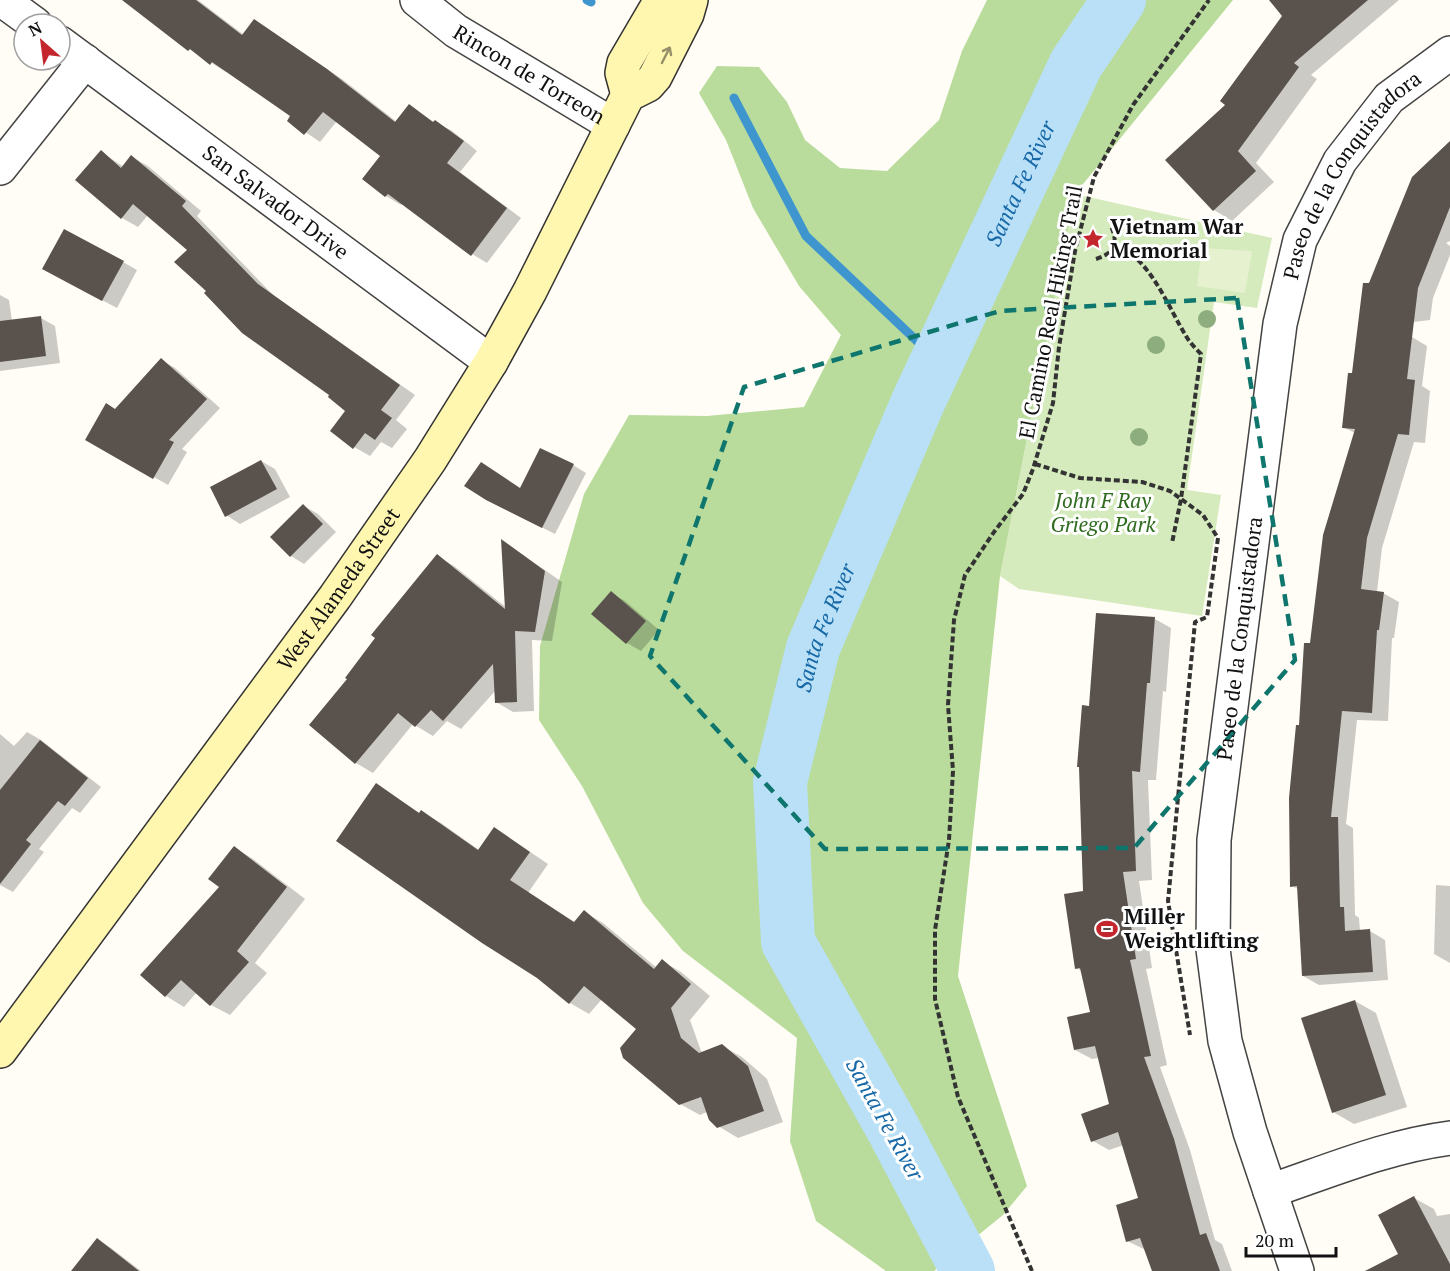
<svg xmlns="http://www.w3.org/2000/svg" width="1450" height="1271" font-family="'PT Serif',serif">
	<rect width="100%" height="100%" fill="#fffdf5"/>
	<!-- green -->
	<polygon fill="#d5ebbd" points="1075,194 1272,238 1257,308 1214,302 1187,490 1221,495 1202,616 1019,589 1000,576"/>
	<!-- forest -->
	<polygon fill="#b9dc9c" points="987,0 1233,0 1075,194 1000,576 958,976 1027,1186 1003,1215 934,1271 886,1271 816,1221 790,1141 797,1038 683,951 643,903 582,786 539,720 540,646 584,494 629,415 707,416 804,407 841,335 799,286 753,208 726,140 699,93 717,66 759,67 787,102 805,140 840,168 887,171 939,120 962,51"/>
	<!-- pitch -->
	<polygon fill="#e6f2cf" points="1202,248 1252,251 1245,293 1197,286"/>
	<!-- shadow -->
	<g fill="#0003">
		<polygon points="124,0 198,0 244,35 269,30 342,79 397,122 409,106 435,123 451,130 477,151 460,172 521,218 487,263 472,254 402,203 401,205 386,196 364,178 382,156 337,121 320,142 289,121 292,116 227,70 226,72 189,49"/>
		<polygon points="1286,0 1399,0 1311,75 1317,79 1256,163 1274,182 1232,221 1214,210 1227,105 1284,16"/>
		<polygon points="1450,143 1450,241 1446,243 1450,246 1450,255 1433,298 1430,320 1405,323 1412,337 1427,346 1422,386 1430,391 1425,443 1414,442 1382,548 1377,592 1383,593 1399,602 1394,638 1392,638 1388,721 1357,720 1346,824 1353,828 1355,915 1359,918 1360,931 1370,931 1385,940 1388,980 1319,985 1303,976 1298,889 1292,886 1301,727 1311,645 1355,433 1343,427 1370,285"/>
		<polygon points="101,152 124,167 132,157 148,166 201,211 197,216 274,296 415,395 396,420 407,429 392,448 381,442 370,456 354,447 348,410 208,290 190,250 148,215 138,227 122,218"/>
		<polygon points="123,262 137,270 117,308 58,277"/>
		<polygon points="0,295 9,300 13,328 41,318 55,326 60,363 0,371"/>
		<polygon points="161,360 175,368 220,408 182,449 187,452 168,485 87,439"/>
		<polygon points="261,461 275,469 290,497 240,524 226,515"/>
		<polygon points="573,465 586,473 555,534 501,507 521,489"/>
		<polygon points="304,506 318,514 336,532 304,564 291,556"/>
		<polygon points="503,541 562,582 552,641 532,640 534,711 513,712 496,702 496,690 461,729 447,721 433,736 413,724 373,773 356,763 349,679 437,556 454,566 507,608"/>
		<polygon points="611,593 625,601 659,630 641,651 627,643"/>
		<polygon points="1155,619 1171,628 1166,692 1163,691 1156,780 1148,780 1152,880 1139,881 1152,968 1146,969 1167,1065 1160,1067 1190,1150 1215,1240 1222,1244 1232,1271 1154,1271 1146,1250 1127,1241 1140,1199 1124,1145 1109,1150 1093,1141 1111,1105 1099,1058 1092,1059 1075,1050 1092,1013 1082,971 1076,968 1084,893 1090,707"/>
		<polygon points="27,732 41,740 101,787 80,813 72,808 39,849 44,852 13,892 0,885 0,734 14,746"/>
		<polygon points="376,785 421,814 422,812 441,823 479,850 494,829 514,841 548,864 528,893 575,923 584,912 603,923 657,968 662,961 681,972 710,996 690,1020 701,1051 703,1053 722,1046 742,1057 767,1079 783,1122 738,1138 718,1126 707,1112 700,1115 680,1104 638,1029 602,999 589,1014 570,1003 538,977"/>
		<polygon points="235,848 253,859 305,899 255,963 267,973 230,1015 211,1005 197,992 184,1007 166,996 221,887"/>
		<polygon points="1450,877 1450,963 1434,954 1436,885 1450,886"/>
		<polygon points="1355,1001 1376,1013 1407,1107 1354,1124 1333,1112"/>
		<polygon points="1414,1198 1434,1209 1437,1216 1450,1214 1450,1271 1383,1271 1400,1254"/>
		<polygon points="97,1240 111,1248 141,1271 73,1271"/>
	</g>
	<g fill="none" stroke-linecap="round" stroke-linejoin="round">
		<!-- stream -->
		<g stroke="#3f96cf" stroke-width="9">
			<polyline points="587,0 591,2"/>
			<polyline points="734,98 806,236 937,360"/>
		</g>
		<!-- river -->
		<path stroke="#b9e0f7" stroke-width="54" id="s1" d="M968 1271 891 1125 788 942 780 782 813 648 918 402 1076 64 1119 0"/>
	</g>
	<!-- building -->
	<g fill="#5a524d">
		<polygon points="122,0 196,0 242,35 254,19 327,69 395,122 409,104 433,122 435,120 464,141 447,163 507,208 471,256 388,194 385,197 362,179 380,156 323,112 304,135 287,121 290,116 212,62 210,65 190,49 188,51"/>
		<polygon points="1269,0 1368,0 1294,63 1299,67 1238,151 1256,171 1213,211 1165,160 1225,105 1220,101 1282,16"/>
		<polygon points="1450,141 1450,207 1418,288 1407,379 1415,380 1409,435 1398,434 1367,538 1361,589 1384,592 1379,630 1377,630 1372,713 1342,711 1331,817 1338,817 1340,907 1344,907 1345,931 1370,929 1373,972 1302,976 1297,886 1290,887 1289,798 1296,725 1299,725 1304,643 1310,643 1323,535 1355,429 1342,428 1348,373 1352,373 1363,283 1369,283 1412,177"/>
		<polygon points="101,150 121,168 131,155 186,201 182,206 258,284 400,385 381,410 392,418 375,440 365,433 353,449 330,431 345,411 328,397 329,395 242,333 204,293 206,291 174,262 187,250 133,204 121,219 75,180"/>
		<polygon points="64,229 124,261 102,301 42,269"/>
		<polygon points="41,316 46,356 0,362 0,321"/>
		<polygon points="161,358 207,399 169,440 174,442 153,479 85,440 106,403 115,409"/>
		<polygon points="540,448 574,464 542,528 486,500 464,486 481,462 520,488"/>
		<polygon points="261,460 277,489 225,517 210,487"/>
		<polygon points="303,504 323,524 290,557 270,537"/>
		<polygon points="501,539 545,571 535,632 515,631 517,702 495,703 493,664 443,721 431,710 415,727 398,713 355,764 309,725 347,679 345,678 375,638 371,635 437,554 505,609"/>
		<polygon points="611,591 646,621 626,644 591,614"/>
		<polygon points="1096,613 1155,617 1150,683 1147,683 1140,772 1132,771 1136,871 1123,872 1136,959 1130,960 1151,1056 1144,1057 1174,1139 1200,1235 1206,1233 1220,1271 1152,1271 1140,1238 1126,1242 1116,1205 1138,1198 1118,1132 1091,1142 1081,1114 1109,1104 1095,1046 1074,1050 1067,1017 1090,1012 1080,968 1075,969 1064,894 1083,891 1079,767 1077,767 1082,705 1089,706"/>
		<polygon points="40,740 88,778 65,806 58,801 26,840 31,844 0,884 0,790"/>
		<polygon points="376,783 419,813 421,810 478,850 494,827 530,852 510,880 574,922 584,910 654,969 662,959 691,984 671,1008 681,1038 699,1053 722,1044 748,1066 764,1111 717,1128 709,1120 701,1097 679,1105 623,1058 620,1048 636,1029 584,986 569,1004 537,978 482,943 336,841"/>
		<polygon points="234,846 287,887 237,951 249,962 210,1006 181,980 165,997 140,975 219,887 208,879"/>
		<polygon points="1355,1000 1386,1095 1332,1113 1301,1018"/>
		<polygon points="1414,1196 1450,1264 1450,1271 1365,1271 1398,1254 1378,1215"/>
		<polygon points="97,1238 139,1271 71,1271"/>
	</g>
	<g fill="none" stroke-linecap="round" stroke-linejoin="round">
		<defs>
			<g id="street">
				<polyline points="2,0 35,24"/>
				<path id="s2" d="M417 0 456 31 613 125"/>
				<path id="s3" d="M60 43 491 362"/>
				<polyline points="0,168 85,61"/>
				<path d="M1270 1191C1329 1171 1388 1146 1450 1138"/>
				<path id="s4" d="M1297 1271 1250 1132 1225 1041 1213 949 1214 840 1280 324 1300 240 1340 161 1389 98 1450 53"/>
			</g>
			<g id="secondary">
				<polyline points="628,95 622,73 624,63 661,0"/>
				<path id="s5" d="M0 1051 335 597 430 460 491 362 530 291 628 95 648 85 655 77 687 14 691 0"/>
			</g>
		</defs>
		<!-- street casing -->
		<use href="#street" stroke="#444" stroke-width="36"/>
		<!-- secondary casing -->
		<use href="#secondary" stroke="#333" stroke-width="36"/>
		<!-- path -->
		<g stroke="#333" stroke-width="4" stroke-dasharray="6 3" stroke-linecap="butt">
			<path d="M1115 246C1149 255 1169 309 1186 336 1190 343 1196 349 1201 354L1181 499 1172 543"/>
			<path d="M1096 259C1114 253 1119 245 1111 226"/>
			<polyline points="1035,464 1080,478 1142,482 1170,491 1203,515 1218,538 1207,617 1195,622 1168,901 1190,1035"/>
			<polyline points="1032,1271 958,1097 935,999 935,930 949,840 953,771 948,705 954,620 965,575 994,532 1023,494 1033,469 1053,403 1059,347 1075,251 1094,177 1133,105 1209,0"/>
		</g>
		<!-- street -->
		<use href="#street" stroke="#fff" stroke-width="33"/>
		<!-- secondary -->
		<use href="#secondary" stroke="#fff6b0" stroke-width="33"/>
	</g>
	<!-- trees -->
	<g fill="#8dad7f">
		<circle cx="1207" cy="319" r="9"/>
		<circle cx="1156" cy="345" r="9"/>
		<circle cx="1139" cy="437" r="9"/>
	</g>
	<!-- one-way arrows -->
	<defs><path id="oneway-shaft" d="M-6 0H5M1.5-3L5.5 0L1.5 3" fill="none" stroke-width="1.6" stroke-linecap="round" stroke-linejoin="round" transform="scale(1.5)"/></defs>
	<use stroke="#948f68" href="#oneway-shaft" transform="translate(666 55) rotate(-63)"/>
	<!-- marked area -->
	<path fill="none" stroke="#0f766e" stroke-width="4.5" stroke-dasharray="12 8" stroke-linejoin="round" d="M1237 298 1295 660 1134 848 825 849 650 656 744 387 1000 311Z"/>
	<!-- icons -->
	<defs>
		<symbol id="sight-bare" viewBox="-9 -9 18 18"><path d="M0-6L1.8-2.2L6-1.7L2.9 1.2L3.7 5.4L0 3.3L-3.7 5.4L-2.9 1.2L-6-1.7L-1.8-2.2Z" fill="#c4262e" stroke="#fff" stroke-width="2.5" paint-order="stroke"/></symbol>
		<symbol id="stadium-bare" viewBox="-9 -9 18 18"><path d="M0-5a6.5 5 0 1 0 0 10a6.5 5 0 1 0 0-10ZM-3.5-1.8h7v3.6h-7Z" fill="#c4262e" stroke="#fff" stroke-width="2.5" paint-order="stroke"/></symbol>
	</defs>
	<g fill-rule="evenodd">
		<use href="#sight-bare" x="1078" y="224" width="30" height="30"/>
		<use href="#stadium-bare" x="1092" y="914" width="30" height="30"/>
	</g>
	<g text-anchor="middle" stroke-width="6" stroke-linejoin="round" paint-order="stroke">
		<!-- street labels -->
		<g font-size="21" fill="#111" stroke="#fff">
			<text dy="7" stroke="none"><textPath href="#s2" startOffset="135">Rincon de Torreon</textPath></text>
			<text dy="7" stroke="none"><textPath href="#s4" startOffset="1132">Paseo de la Conquistadora</textPath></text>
			<text dy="7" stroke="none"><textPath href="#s3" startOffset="268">San Salvador Drive</textPath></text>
			<text transform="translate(1051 312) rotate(-79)" y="7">El Camino Real Hiking Trail</text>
			<text dy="7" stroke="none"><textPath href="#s5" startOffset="573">West Alameda Street</textPath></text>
			<text dy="7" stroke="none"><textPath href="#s4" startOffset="646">Paseo de la Conquistadora</textPath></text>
		</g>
		<!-- poi labels -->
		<g font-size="21" font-weight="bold" fill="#111" stroke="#fff" text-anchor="start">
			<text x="1110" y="234">Vietnam War<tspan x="1110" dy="24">Memorial</tspan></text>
			<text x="1124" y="924">Miller<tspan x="1124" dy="24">Weightlifting</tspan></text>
		</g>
		<!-- park labels -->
		<g font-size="21" font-style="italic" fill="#2f6b1f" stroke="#fff">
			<text x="1103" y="508">John F Ray<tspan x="1103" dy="24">Griego Park</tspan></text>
		</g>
		<!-- water labels -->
		<g font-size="22" font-style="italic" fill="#1768a6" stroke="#fff">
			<text dy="8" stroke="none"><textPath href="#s1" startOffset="1182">Santa Fe River</textPath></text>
			<text dy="8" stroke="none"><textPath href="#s1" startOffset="696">Santa Fe River</textPath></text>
			<text transform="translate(885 1119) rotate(61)" y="8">Santa Fe River</text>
		</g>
	</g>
	<!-- north arrow -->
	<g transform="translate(42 42) rotate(332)"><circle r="28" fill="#ffffff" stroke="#a0a0a0" stroke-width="1.5"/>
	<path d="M0-4.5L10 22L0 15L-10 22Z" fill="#c4262e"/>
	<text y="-9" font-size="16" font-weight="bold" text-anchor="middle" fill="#111111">N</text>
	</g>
	<!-- scale -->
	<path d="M1246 1247v9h90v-9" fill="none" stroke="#111111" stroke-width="3"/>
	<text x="1255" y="1247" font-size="18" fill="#111111" stroke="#ffffff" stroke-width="4.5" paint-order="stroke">20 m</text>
</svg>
